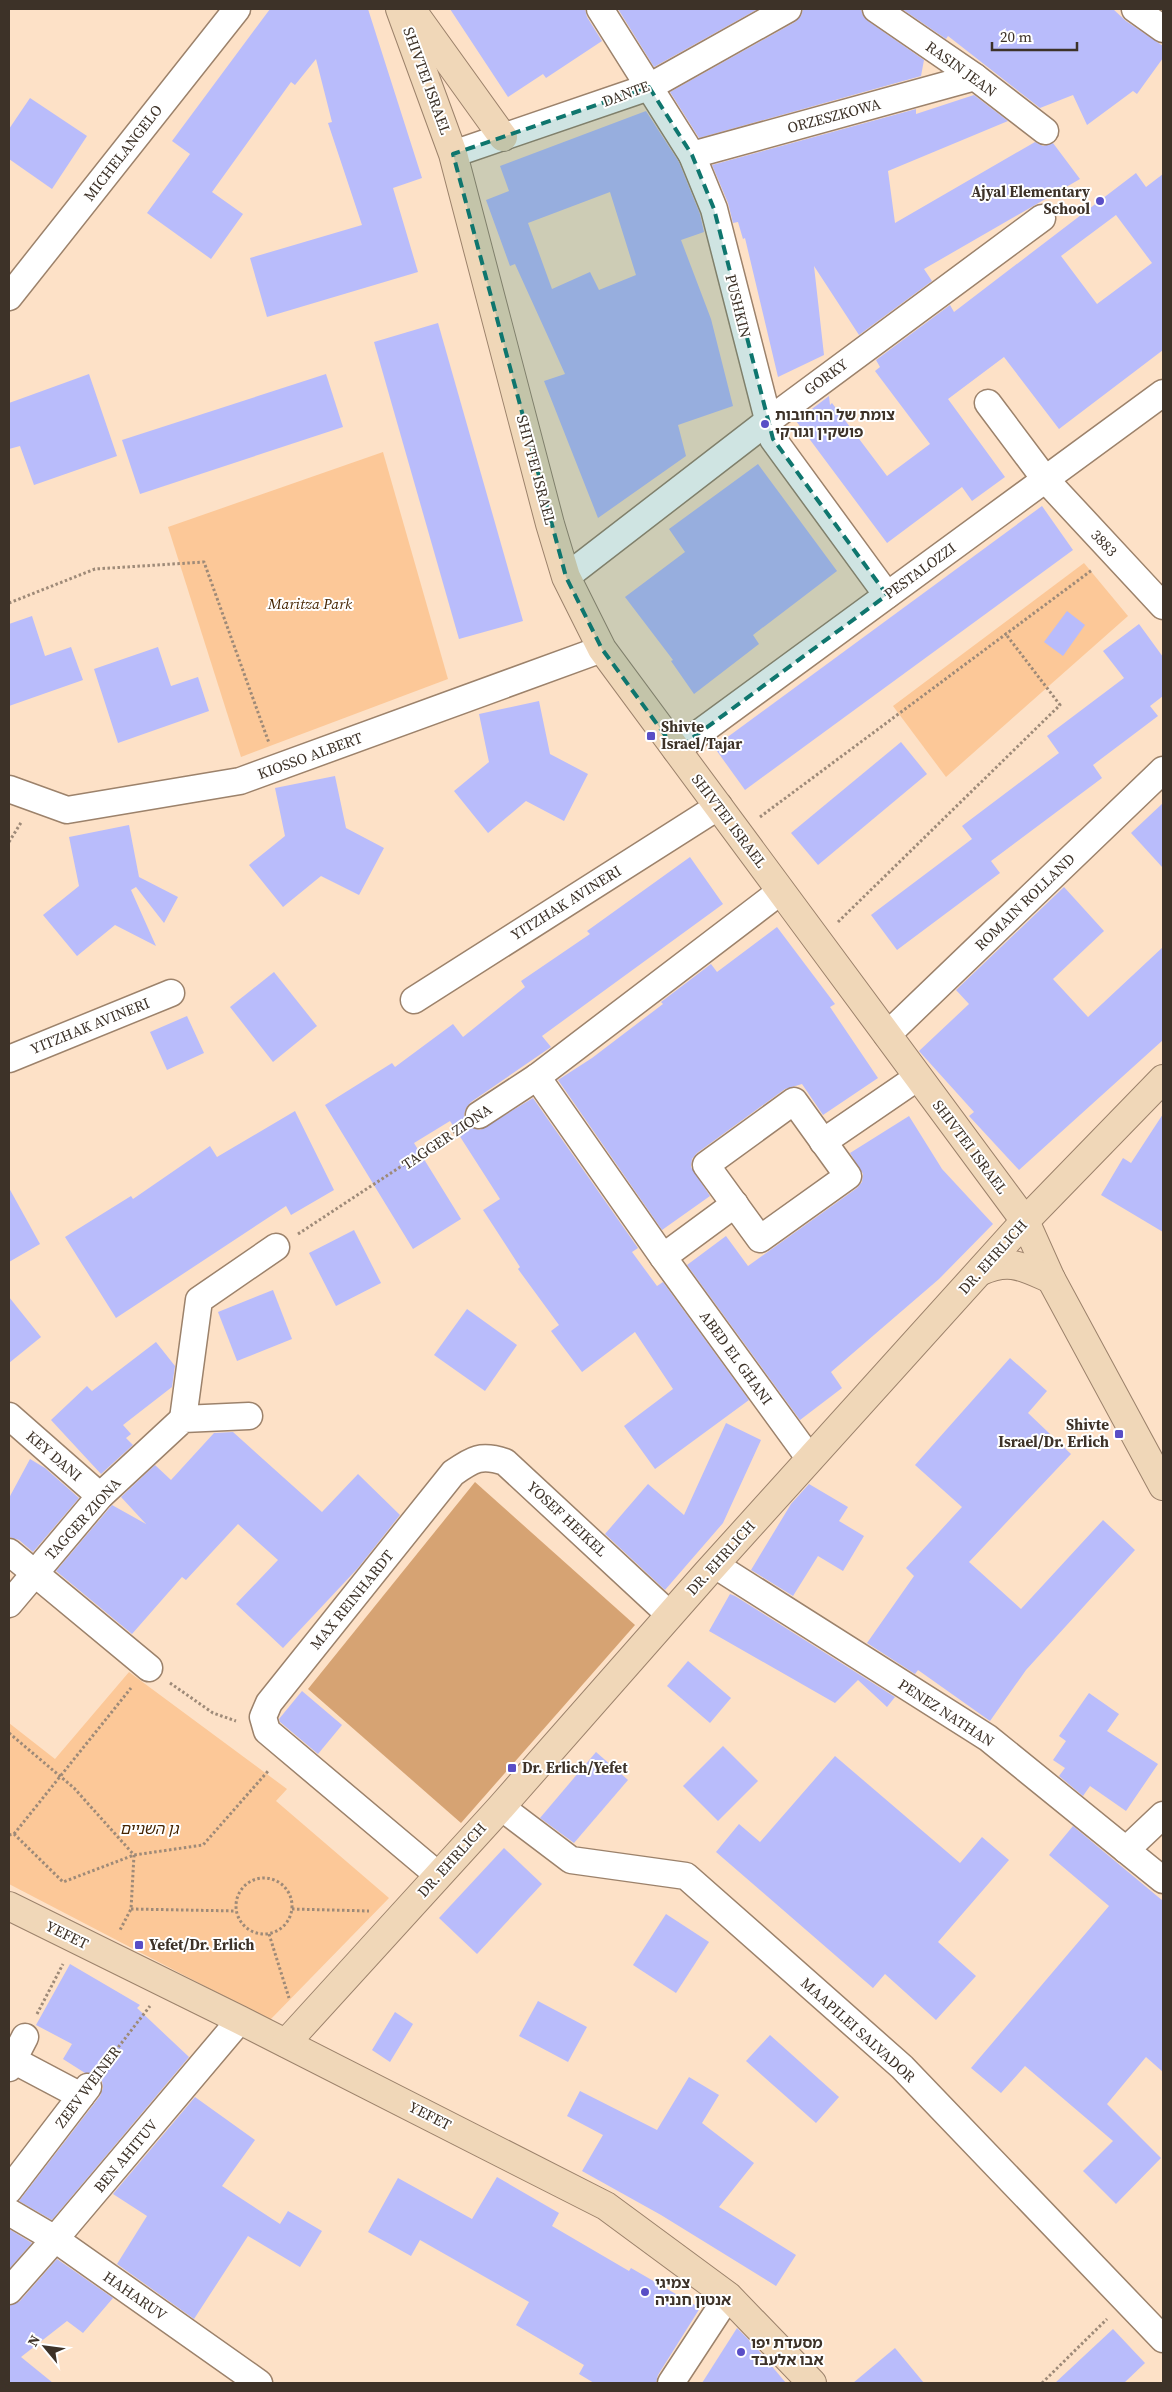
<svg xmlns="http://www.w3.org/2000/svg" width="1172" height="2392" font-family="'Source Serif 4','Noto Sans Hebrew',serif">
	<rect width="100%" height="100%" fill="#fde1c7"/>
	<!-- green -->
	<g fill="#fcc898">
		<polygon points="383,452 448,679 241,757 168,527"/>
		<polygon points="1084,563 1128,616 946,777 893,706"/>
		<polygon points="129,1672 287,1789 276,1801 389,1898 270,2020 9,1884 9,1723 55,1759"/>
	</g>
	<!-- forest -->
	<polygon fill="#d6a373" points="475,1482 635,1625 461,1823 308,1689"/>
	<!-- building -->
	<g fill="#b9bcfb" fill-rule="evenodd">
		<polygon points="270,9 368,9 422,178 393,188 418,272 267,317 250,258 362,225 328,123 332,122 316,59 295,85 291,82 212,192 243,214 211,259 147,213 190,154 172,141"/>
		<polygon points="450,9 585,9 587,17 602,41 546,78 543,74 508,97"/>
		<polygon points="618,9 758,9 654,67"/>
		<polygon points="803,9 861,9 863,16 868,21 924,60 921,76 699,138 670,92 795,22 801,16"/>
		<polygon points="902,9 1113,9 1126,21 1163,46 1163,58 1137,94 1133,91 1087,125 1073,95 1040,108 948,36 946,39"/>
		<polygon points="974,95 1008,121 888,171 895,223 1035,142 1043,146 1053,143 1080,179 924,269 932,281 859,335 814,266 824,355 778,377 745,238 743,239 738,222 733,223 728,203 712,165 916,109 916,114"/>
		<polygon points="30,98 87,136 52,189 9,159 9,129"/>
		<path d="M646 111 679 162 700 214 704 232 681 240 711 319 733 406 678 425 686 456 598 518 544 381 565 374 515 264 510 266 486 200 509 191 500 166ZM610 192 636 275 599 290 590 272 552 289 528 223Z"/>
		<path d="M1136 173 1146 187 1163 174V350L1059 429 1004 357 948 399 1005 477 972 501 962 487 887 543 796 421 829 396 830 405 832 403 887 476 930 444 875 371 880 367 876 360 950 305 954 312ZM1116 215 1152 263 1097 304 1061 256Z"/>
		<polygon points="438,323 523,621 459,639 374,342"/>
		<polygon points="89,374 117,456 34,485 20,446 9,449 9,403"/>
		<polygon points="326,374 343,427 140,494 122,440"/>
		<polygon points="758,464 837,571 753,635 759,644 694,694 671,661 673,660 625,597 685,552 669,529"/>
		<polygon points="1042,506 1073,550 745,790 714,747"/>
		<polygon points="1067,611 1085,625 1063,656 1044,642"/>
		<polygon points="32,616 45,656 71,647 83,680 9,706 9,624"/>
		<polygon points="1139,624 1163,657 1163,696 1150,706 1158,716 1093,765 1102,778 991,861 1000,873 897,950 871,915 972,839 962,826 1059,753 1047,736 1124,678 1103,651"/>
		<polygon points="158,647 171,686 198,677 209,711 118,743 94,669"/>
		<polygon points="539,701 550,754 588,774 564,821 526,801 488,833 454,791 489,762 479,714"/>
		<polygon points="901,742 927,774 818,865 791,833"/>
		<polygon points="335,776 346,828 384,848 359,895 321,876 283,907 249,865 285,836 275,788"/>
		<polygon points="1163,803 1163,868 1131,833"/>
		<polygon points="129,825 139,877 178,897 164,923 136,887 131,890 156,946 115,925 77,956 43,915 79,886 69,837"/>
		<polygon points="690,857 723,904 542,1036 551,1047 471,1102 466,1108 464,1115 466,1123 472,1128 480,1130 533,1098 638,1248 632,1252 657,1286 663,1282 749,1400 655,1469 624,1426 673,1389 635,1332 582,1372 551,1331 559,1325 518,1269 520,1267 483,1210 500,1199 450,1121 414,1143 461,1219 413,1249 325,1105 392,1063 395,1067 453,1024 463,1037 525,987 521,981 590,934 587,931"/>
		<polygon points="1064,887 1104,931 1053,979 1088,1017 1163,947 1163,1040 1019,1170 969,1116 974,1112 919,1051 969,1004 956,990"/>
		<polygon points="777,927 835,1004 830,1007 878,1078 823,1115 802,1084 785,1089 697,1153 692,1159 691,1167 710,1196 662,1230 558,1080 592,1058 663,1004 661,1002 711,964 717,972"/>
		<polygon points="274,972 317,1026 273,1062 230,1007"/>
		<polygon points="187,1016 204,1053 167,1070 150,1032"/>
		<polygon points="295,1111 334,1190 291,1215 286,1206 116,1318 65,1237 131,1196 133,1199 210,1146 217,1157"/>
		<polygon points="1163,1114 1163,1232 1101,1195 1123,1158 1131,1163"/>
		<polygon points="909,1116 942,1169 993,1224 939,1279 831,1372 842,1388 800,1420 687,1265 726,1236 748,1266 857,1188 862,1182 863,1174 850,1153"/>
		<polygon points="9,1188 40,1244 9,1262"/>
		<polygon points="354,1230 381,1283 336,1306 309,1253"/>
		<polygon points="273,1290 292,1339 237,1361 218,1312"/>
		<polygon points="9,1297 41,1337 9,1363"/>
		<polygon points="467,1309 517,1345 485,1391 434,1355"/>
		<polygon points="156,1342 175,1366 172,1387 123,1425 131,1434 126,1438 133,1445 101,1474 51,1420 87,1386 92,1391"/>
		<polygon points="1010,1358 1047,1391 1028,1413 1071,1454 969,1562 1021,1609 1103,1520 1135,1550 1026,1670 990,1721 918,1670 915,1674 867,1643 914,1576 906,1568 962,1507 915,1465"/>
		<polygon points="726,1423 761,1440 723,1523 665,1590 605,1534 648,1484 684,1515"/>
		<polygon points="233,1432 322,1512 358,1474 400,1515 358,1568 283,1648 236,1604 278,1560 238,1524 186,1580 182,1577 132,1634 56,1571 112,1505 146,1524 121,1497 155,1465 171,1480 214,1433"/>
		<polygon points="30,1459 45,1468 79,1498 33,1552 19,1540 9,1537 9,1498"/>
		<polygon points="809,1484 848,1507 839,1521 864,1536 843,1571 818,1556 793,1596 751,1570 791,1504"/>
		<polygon points="730,1594 735,1596 895,1697 887,1707 858,1680 835,1703 709,1631"/>
		<polygon points="688,1661 731,1698 710,1723 667,1686"/>
		<polygon points="302,1691 342,1725 318,1754 280,1722 279,1719"/>
		<polygon points="1089,1693 1119,1714 1107,1731 1158,1764 1126,1811 1090,1786 1083,1796 1059,1776 1065,1768 1053,1760 1066,1741 1059,1736"/>
		<polygon points="723,1746 758,1781 718,1821 683,1786"/>
		<polygon points="596,1752 628,1780 574,1843 540,1818"/>
		<polygon points="835,1756 960,1863 982,1837 1009,1860 938,1942 976,1976 936,2020 885,1974 873,1988 716,1852 739,1824 760,1842"/>
		<polygon points="1073,1826 1163,1901 1163,2072 1146,2057 1107,2104 1161,2158 1116,2204 1083,2171 1113,2141 1025,2066 1001,2093 971,2068 1109,1906 1049,1855"/>
		<polygon points="504,1848 542,1884 477,1954 439,1918"/>
		<polygon points="666,1914 709,1942 676,1993 633,1965"/>
		<polygon points="70,1964 140,2005 137,2008 189,2057 52,2220 19,2201 100,2096 103,2088 102,2081 97,2075 85,2073 63,2059 72,2044 36,2025"/>
		<polygon points="538,2001 587,2027 568,2062 519,2036"/>
		<polygon points="395,2012 413,2024 390,2062 372,2050"/>
		<polygon points="770,2035 839,2097 816,2123 746,2061"/>
		<polygon points="689,2077 719,2095 702,2123 754,2163 719,2207 796,2255 776,2286 661,2215 582,2171 603,2135 567,2116 580,2091 657,2130"/>
		<polygon points="195,2097 255,2140 222,2186 280,2224 288,2211 322,2231 300,2267 248,2236 194,2319 117,2264 147,2216 113,2194"/>
		<polygon points="497,2177 559,2213 552,2226 629,2271 631,2268 700,2308 658,2375 656,2383 594,2383 579,2374 584,2365 516,2325 529,2302 420,2240 411,2256 368,2232 398,2178 472,2219"/>
		<polygon points="9,2229 32,2243 9,2269"/>
		<polygon points="57,2259 113,2298 83,2333 67,2321 21,2357 53,2383 9,2383 9,2306 20,2301"/>
		<polygon points="737,2328 754,2345 786,2383 702,2383"/>
		<polygon points="1113,2329 1145,2363 1124,2383 1055,2383"/>
		<polygon points="895,2348 924,2383 853,2383"/>
	</g>
	<g fill="none" stroke-linecap="round" stroke-linejoin="round">
		<defs>
			<g id="street">
				<polyline points="600,9 692,155 714,209 773,439 887,595"/>
				<polyline points="876,9 975,77 1045,131"/>
				<polyline points="1135,9 1163,29"/>
				<polyline points="453,154 649,87 788,9"/>
				<polyline points="692,155 975,77"/>
				<polyline points="9,297 237,9"/>
				<polyline points="988,403 1045,479 1163,606"/>
				<polyline points="566,577 768,421 1042,218"/>
				<polyline points="676,750 1163,393"/>
				<polyline points="9,789 67,810 240,781 602,649"/>
				<polyline points="414,1000 719,806"/>
				<polyline points="887,1035 1163,770"/>
				<polyline points="9,1059 171,993"/>
				<polyline points="537,1077 663,1257 810,1459"/>
				<polygon points="794,1101 848,1176 760,1239 706,1165"/>
				<polyline points="479,1115 537,1077 781,891"/>
				<polyline points="823,1142 918,1077"/>
				<polyline points="663,1257 735,1204"/>
				<polyline points="9,1416 100,1496"/>
				<polyline points="183,1419 199,1300 276,1247"/>
				<polyline points="9,1552 149,1668"/>
				<polyline points="715,1565 988,1738 1163,1880"/>
				<polyline points="9,1604 100,1496 183,1419 249,1416"/>
				<polyline points="501,1807 571,1860 686,1876 902,2067 1163,2339"/>
				<polyline points="1126,1850 1163,1815"/>
				<path d="M438 1875 267 1731 263 1717 269 1703 453 1473C473 1459 481 1454 505 1462L670 1615"/>
				<polyline points="13,2060 81,2096"/>
				<polyline points="9,2068 25,2037"/>
				<polyline points="9,2190 88,2087"/>
				<polyline points="9,2212 55,2239 259,2383"/>
				<polyline points="9,2291 55,2239 240,2020"/>
				<polyline points="671,2383 728,2296"/>
			</g>
			<g id="secondary">
				<polyline points="400,9 453,154 550,524 566,577 602,649 1025,1221 1051,1279 1163,1486"/>
				<polyline points="411,9 503,137"/>
				<path d="M981 1271C1010 1258 1023 1267 1051 1279"/>
				<polyline points="9,1906 240,2020 606,2206 728,2296 812,2383"/>
				<polyline points="286,2043 501,1807 707,1573 1025,1221 1163,1079"/>
			</g>
		</defs>
		<!-- street casing -->
		<use href="#street" stroke="#9c826b" stroke-width="29"/>
		<!-- secondary casing -->
		<use href="#secondary" stroke="#9c826b" stroke-width="30"/>
		<!-- path -->
		<g stroke="#9e8a78" stroke-width="3" stroke-dasharray="2.5 2.5" stroke-linecap="butt">
			<polyline points="9,603 95,569 204,562 269,743"/>
			<polyline points="760,817 1092,570"/>
			<polyline points="9,842 22,821"/>
			<polyline points="838,922 1060,705 1005,633"/>
			<polyline points="298,1234 458,1129"/>
			<polyline points="170,1683 213,1713 236,1721"/>
			<polyline points="9,1733 74,1788 134,1855 131,1909 120,1930"/>
			<polyline points="14,1834 131,1688"/>
			<polyline points="9,1835 14,1834 63,1882 134,1855 203,1845 269,1770"/>
			<circle cx="264" cy="1906" r="28"/>
			<polyline points="131,1909 236,1911"/>
			<polyline points="292,1909 369,1911"/>
			<polyline points="269,1934 289,1998"/>
			<polyline points="37,2014 63,1964"/>
			<polyline points="103,2067 150,2006"/>
			<polyline points="1042,2383 1107,2319"/>
		</g>
		<!-- street -->
		<use href="#street" stroke="#fff" stroke-width="26"/>
		<!-- secondary -->
		<use href="#secondary" stroke="#f0d7b8" stroke-width="28"/>
	</g>
	<!-- marked area -->
	<path fill="#0f766e" fill-opacity="0.2" stroke="#0f766e" stroke-width="4" stroke-dasharray="10 6" stroke-linejoin="round" d="M649 87 692 155 714 209 773 439 887 595 676 750 602 649 566 577 453 154Z"/>
	<!-- markers -->
	<g fill="#594ec6" stroke="#fff" stroke-width="2">
		<circle cx="1100" cy="201" r="5"/>
		<circle cx="765" cy="424" r="5"/>
		<rect x="646" y="731" width="10" height="10" rx="2.5"/>
		<rect x="1114" y="1429" width="10" height="10" rx="2.5"/>
		<rect x="507" y="1763" width="10" height="10" rx="2.5"/>
		<rect x="134" y="1940" width="10" height="10" rx="2.5"/>
		<circle cx="645" cy="2292" r="5"/>
		<circle cx="741" cy="2352" r="5"/>
	</g>
	<g text-anchor="middle" stroke-width="4" stroke-linejoin="round" paint-order="stroke">
		<!-- street labels -->
		<g font-size="15" fill="#3d3228" stroke="#fff">
			<text transform="translate(961 69) rotate(36)" y="5">RASIN JEAN</text>
			<text transform="translate(427 81) rotate(70)" y="5">SHIVTEI ISRAEL</text>
			<text transform="translate(626 94) rotate(-20)" y="5">DANTE</text>
			<text transform="translate(834 116) rotate(-15)" y="5">ORZESZKOWA</text>
			<text transform="translate(123 153) rotate(-52)" y="5">MICHELANGELO</text>
			<text transform="translate(738 306) rotate(76)" y="5">PUSHKIN</text>
			<text transform="translate(826 377) rotate(-36)" y="5">GORKY</text>
			<text transform="translate(536 470) rotate(75)" y="5">SHIVTEI ISRAEL</text>
			<text transform="translate(1104 543) rotate(47)" y="5">3883</text>
			<text transform="translate(920 571) rotate(-36)" y="5">PESTALOZZI</text>
			<text transform="translate(310 756) rotate(-20)" y="5">KIOSSO ALBERT</text>
			<text transform="translate(729 821) rotate(53)" y="5">SHIVTEI ISRAEL</text>
			<text transform="translate(1025 902) rotate(-44)" y="5">ROMAIN ROLLAND</text>
			<text transform="translate(566 903) rotate(-32)" y="5">YITZHAK AVINERI</text>
			<text transform="translate(90 1026) rotate(-22)" y="5">YITZHAK AVINERI</text>
			<text transform="translate(447 1137) rotate(-34)" y="5">TAGGER ZIONA</text>
			<text transform="translate(970 1147) rotate(53)" y="5">SHIVTEI ISRAEL</text>
			<text transform="translate(993 1257) rotate(-48)" y="5">DR. EHRLICH</text>
			<text transform="translate(736 1358) rotate(54)" y="5">ABED EL GHANI</text>
			<text transform="translate(54 1456) rotate(41)" y="5">KEY DANI</text>
			<text transform="translate(83 1519) rotate(-48)" y="5">TAGGER ZIONA</text>
			<text transform="translate(567 1519) rotate(43)" y="5">YOSEF HEIKEL</text>
			<text transform="translate(721 1558) rotate(-48)" y="5">DR. EHRLICH</text>
			<text transform="translate(352 1600) rotate(-51)" y="5">MAX REINHARDT</text>
			<text transform="translate(946 1713) rotate(33)" y="5">PENEZ NATHAN</text>
			<text transform="translate(452 1860) rotate(-48)" y="5">DR. EHRLICH</text>
			<text transform="translate(67 1935) rotate(26)" y="5">YEFET</text>
			<text transform="translate(858 2030) rotate(42)" y="5">MAAPILEI SALVADOR</text>
			<text transform="translate(88 2087) rotate(-53)" y="5">ZEEV WEINER</text>
			<text transform="translate(430 2116) rotate(27)" y="5">YEFET</text>
			<text transform="translate(126 2156) rotate(-50)" y="5">BEN AHITUV</text>
			<text transform="translate(135 2296) rotate(35)" y="5">HAHARUV</text>
		</g>
		<!-- poi labels -->
		<g font-size="15" font-weight="bold" fill="#3d3228" stroke="#fff" text-anchor="start">
			<text x="1090" y="197" text-anchor="end">Ajyal Elementary<tspan x="1090" dy="17">School</tspan></text>
			<text x="775" y="420">צומת של הרחובות<tspan x="775" dy="17">פושקין וגורקי</tspan></text>
			<text x="661" y="732">Shivte<tspan x="661" dy="17">Israel/Tajar</tspan></text>
			<text x="1109" y="1430" text-anchor="end">Shivte<tspan x="1109" dy="17">Israel/Dr. Erlich</tspan></text>
			<text x="522" y="1773">Dr. Erlich/Yefet</text>
			<text x="149" y="1950">Yefet/Dr. Erlich</text>
			<text x="655" y="2288">צמיגי<tspan x="655" dy="17">אנטון חנניה</tspan></text>
			<text x="751" y="2348">מסעדת יפו<tspan x="751" dy="17">אבו אלעבד</tspan></text>
		</g>
		<!-- park labels -->
		<g font-size="15" font-style="italic" fill="#452400" stroke="#fff">
			<text x="310" y="609">Maritza Park</text>
			<text x="149" y="1834">גן השניים</text>
		</g>
	</g>
	<!-- border -->
	<rect width="1172" height="2392" fill="none" stroke="#3d3228" stroke-width="20"/>
	<!-- north arrow -->
	<g transform="translate(45 2347) rotate(299)" stroke="#ffffff" stroke-width="4" paint-order="stroke">
	<path d="M0-4L9 19L0 12L-9 19Z" fill="#3d3228"/>
	<text y="-8" font-size="14" font-weight="bold" text-anchor="middle" fill="#3d3228">N</text>
	</g>
	<!-- scale -->
	<path d="M992 42v8h85v-8" fill="none" stroke="#3d3228" stroke-width="2.5"/>
	<text x="1000" y="42" font-size="15" fill="#3d3228" stroke="#ffffff" stroke-width="4" paint-order="stroke">20 m</text>
</svg>
